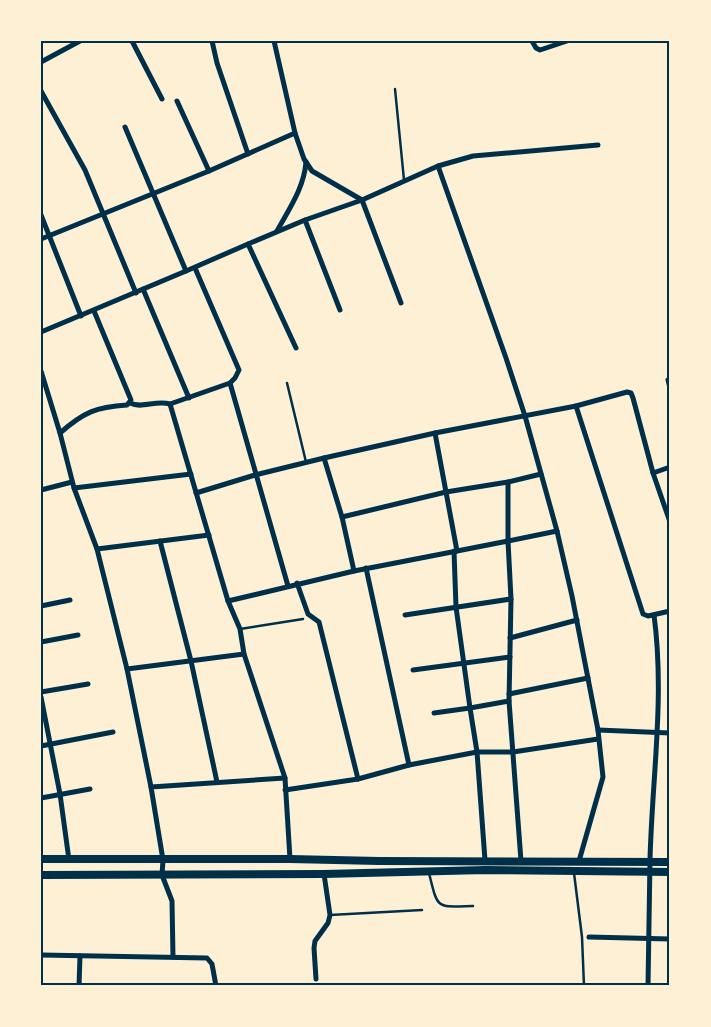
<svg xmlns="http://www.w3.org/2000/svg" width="711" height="1027" font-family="'IBM Plex Serif',serif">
	<rect width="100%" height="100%" fill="#fdf0d5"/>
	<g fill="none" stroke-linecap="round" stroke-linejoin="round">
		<!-- service -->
		<g stroke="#003049" stroke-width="2.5">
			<polyline points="395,89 404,180"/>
			<polyline points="287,383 306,462"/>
			<polyline points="240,629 303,619"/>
			<path d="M429 873C438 910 436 907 473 906"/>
			<polyline points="574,873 582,937 584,986"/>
			<polyline points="330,915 422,910"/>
		</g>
		<!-- minor -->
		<g stroke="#003049" stroke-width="5">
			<polyline points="132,41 162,99"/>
			<polyline points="212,41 217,63 248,154"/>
			<polyline points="274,41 295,133"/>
			<polyline points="532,41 536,48 540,50 567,41"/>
			<polyline points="41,62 80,41"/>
			<polyline points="41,91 85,170 136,293"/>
			<polyline points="177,101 209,171"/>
			<polyline points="125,127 186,271"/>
			<polyline points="438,166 506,358 525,416 557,531 572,596 598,730 603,777 579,861"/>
			<polyline points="41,215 81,316"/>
			<polyline points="305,220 340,310"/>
			<path d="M277 231C289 209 304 188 306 162"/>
			<polyline points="41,239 209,171 295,133 304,159 312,171 362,200 401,303"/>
			<polyline points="248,244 296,348"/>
			<polyline points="195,268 239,370 235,378 230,383"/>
			<polyline points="143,289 189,398"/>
			<polyline points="41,332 186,271 248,244 305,220 362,200 438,166 473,156 598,145"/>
			<polyline points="41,371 60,433 74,488 97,549 127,669"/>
			<polyline points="668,380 670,388"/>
			<path d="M130 403C142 409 155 400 170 404"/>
			<polyline points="576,406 643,614 648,616 670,611"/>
			<path d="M60 433C84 412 96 407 127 405L131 400 94 311"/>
			<polyline points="435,433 457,551 508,541 511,599 509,701 521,861"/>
			<polyline points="324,458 342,517 354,571"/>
			<polyline points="653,473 670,467"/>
			<polyline points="508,482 508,541 557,531"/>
			<polyline points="74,488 191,474"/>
			<polyline points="41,490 72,482"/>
			<polyline points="196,493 255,475 324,458 435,433 576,406 627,392 631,393 633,398 653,473 670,522"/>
			<polyline points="342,517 446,492 508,482 541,474"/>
			<polyline points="160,541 191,661 217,782"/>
			<polyline points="97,549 209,535"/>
			<polyline points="454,551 456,607 470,708 509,701"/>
			<polyline points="366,568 409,765"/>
			<polyline points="288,586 230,383 170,404 228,601 354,571 457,551"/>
			<polyline points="228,601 240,629 244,654 285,778 290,859"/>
			<polyline points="41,606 70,600"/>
			<polyline points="405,615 511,599"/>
			<polyline points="510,638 577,620"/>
			<polyline points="41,642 78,635"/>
			<polyline points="413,670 510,657"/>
			<polyline points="41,692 88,684"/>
			<polyline points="509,694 588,678"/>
			<polyline points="41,697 60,794 69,860"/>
			<polyline points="434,713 470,708 477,752 485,860"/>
			<polyline points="598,730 670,733"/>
			<polyline points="41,746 113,732"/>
			<polyline points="358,779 409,765 477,752 513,752 598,739"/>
			<polyline points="151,787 127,669 244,654"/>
			<polyline points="285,790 358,779 319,622 308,614 297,583"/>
			<polyline points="41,798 90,789"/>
			<polyline points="589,937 670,939"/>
			<polyline points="41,955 207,958 212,964 216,986"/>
			<polyline points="173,957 172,901 162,875 163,860 151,787 285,778"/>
			<polyline points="316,979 314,948 315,941 328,923 330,915 324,874"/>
			<polyline points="79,986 80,956"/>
			<path d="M648 986C649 944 649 902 650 860 652 778 665 697 654 615"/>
		</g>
		<!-- primary -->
		<g stroke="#003049" stroke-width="8">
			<polyline points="41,859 290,859 379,861 670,862"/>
			<polyline points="41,875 324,874 485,870 670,872"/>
		</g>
	</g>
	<!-- border -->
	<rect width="711" height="1027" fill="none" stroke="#fdf0d5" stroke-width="85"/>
	<rect x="42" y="42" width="626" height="942" fill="none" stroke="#003049" stroke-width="2"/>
</svg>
